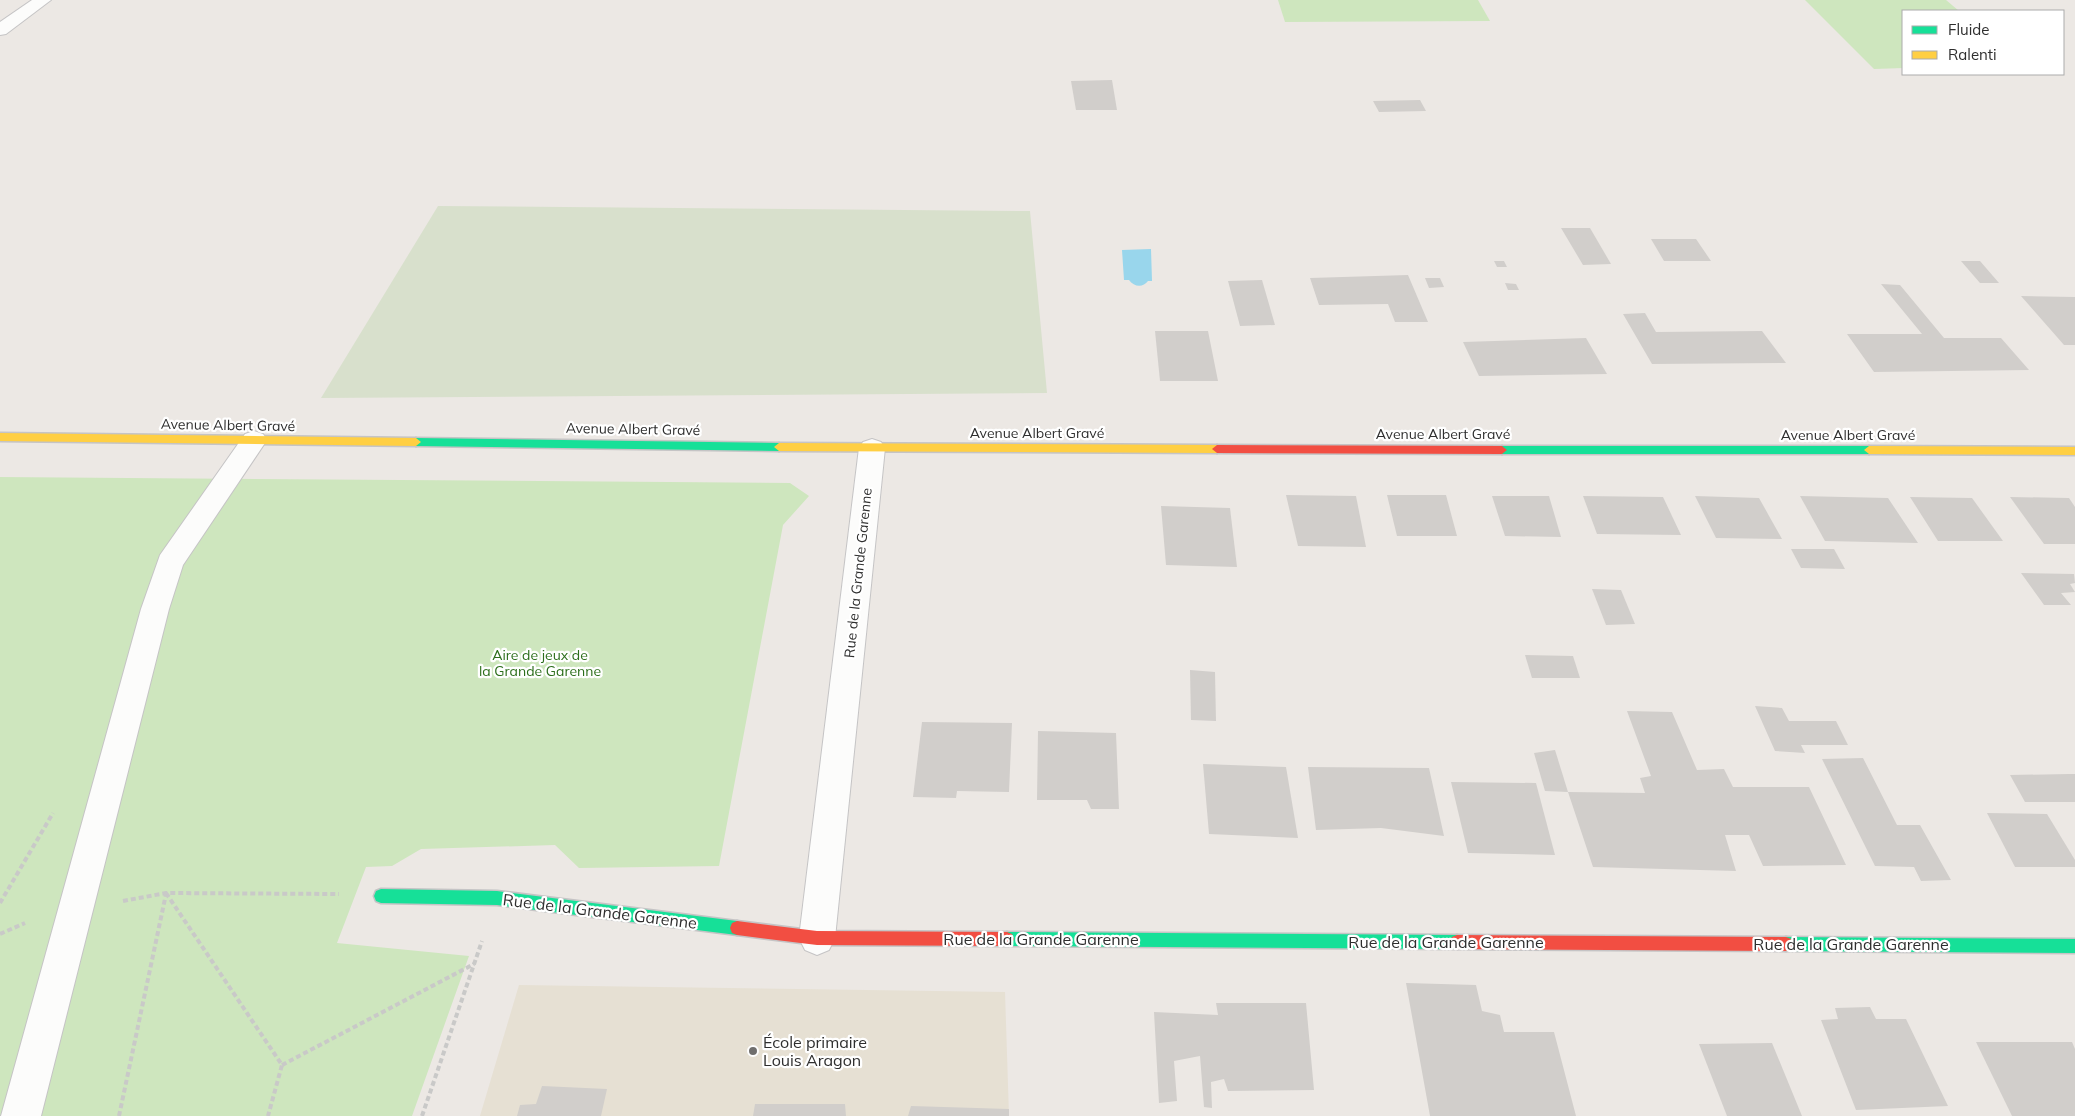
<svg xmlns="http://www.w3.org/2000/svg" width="2075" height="1116" font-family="Mulish,sans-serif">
	<rect width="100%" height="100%" fill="#ece8e4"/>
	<!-- education -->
	<polygon fill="#e6e0d3" points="519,985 1005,992 1009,1116 480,1116"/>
	<!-- green -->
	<g fill="#cee6be">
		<polygon points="1278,0 1478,0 1490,21 1285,22"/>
		<polygon points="1805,0 1946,0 1959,11 1904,11 1904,68 1874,69"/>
		<polygon points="0,477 790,483 809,496 783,525 719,866 579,868 555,845 421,849 392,866 366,867 337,943 469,956 412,1116 0,1116"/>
	</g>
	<!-- cemetery -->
	<polygon fill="#d8e0cc" points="438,206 1030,211 1047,393 321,398"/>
	<!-- water -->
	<path fill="#99d6ec" d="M1151 249 1152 281H1148C1143 288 1134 287 1129 280H1124L1122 250Z"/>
	<!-- building -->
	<g fill="#d1cecb">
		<polygon points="1112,80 1117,110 1076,110 1071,81"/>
		<polygon points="1420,100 1426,111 1379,112 1373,101"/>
		<polygon points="1561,228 1590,228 1611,264 1583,265"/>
		<polygon points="1651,239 1696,239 1711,261 1664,261"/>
		<polygon points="1494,261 1504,261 1507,267 1497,267"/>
		<polygon points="1961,261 1980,261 1999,283 1980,283"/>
		<polygon points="1408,275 1428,322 1395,322 1388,304 1319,305 1310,278"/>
		<polygon points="1425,278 1440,278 1444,287 1429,288"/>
		<polygon points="1262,280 1275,325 1240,326 1228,281"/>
		<polygon points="1505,283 1516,284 1519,290 1508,290"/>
		<polygon points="1881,284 1900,285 1944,338 2001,338 2029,370 1874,372 1847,334 1922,334"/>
		<polygon points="2021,296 2075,297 2075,345 2064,345"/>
		<polygon points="1645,313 1656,332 1762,331 1786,363 1652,364 1623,314"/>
		<polygon points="1155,331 1208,331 1218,381 1160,381"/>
		<polygon points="1586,338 1607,374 1479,376 1463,342"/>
		<polygon points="1286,495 1356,496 1366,547 1298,546"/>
		<polygon points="1387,495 1446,495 1457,536 1397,536"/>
		<polygon points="1492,496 1549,496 1561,537 1505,536"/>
		<polygon points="1583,496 1663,497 1681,535 1597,534"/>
		<polygon points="1695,496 1759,498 1782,539 1716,538"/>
		<polygon points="1800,496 1888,498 1918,543 1825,541"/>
		<polygon points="1910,497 1972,498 2003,541 1938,541"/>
		<polygon points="2010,497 2069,498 2075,507 2075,544 2044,544"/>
		<polygon points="1161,506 1230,508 1237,567 1166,565"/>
		<polygon points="1791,549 1834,549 1845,569 1801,568"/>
		<polygon points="2021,573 2074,574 2075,583 2070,584 2075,592 2061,593 2071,605 2044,605"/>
		<polygon points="1592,589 1621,590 1635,624 1606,625"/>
		<polygon points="1525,655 1573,656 1580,678 1532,678"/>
		<polygon points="1190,670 1215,672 1216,721 1191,720"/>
		<polygon points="1755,706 1782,708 1789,721 1836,721 1848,745 1801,745 1805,753 1775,751"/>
		<polygon points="1627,711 1672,712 1697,770 1724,769 1733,787 1809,787 1846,865 1763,866 1749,835 1725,835 1736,871 1593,867 1568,792 1645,793 1640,778 1651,776"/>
		<polygon points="922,722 1012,723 1009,792 957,791 956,798 913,797"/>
		<polygon points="1038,731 1116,733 1119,809 1091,809 1087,800 1037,800"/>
		<polygon points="1555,750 1568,792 1545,791 1534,753"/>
		<polygon points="1863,758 1897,825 1920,825 1951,880 1921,881 1914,867 1875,866 1822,759"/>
		<polygon points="1203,764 1286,767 1298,838 1209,834"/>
		<polygon points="1308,767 1429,768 1444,836 1381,828 1316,830"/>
		<polygon points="2069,774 2075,774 2075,802 2025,802 2010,775"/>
		<polygon points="1451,782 1536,783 1555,855 1468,853"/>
		<polygon points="1987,813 2047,814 2075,860 2075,867 2015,867"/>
		<polygon points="1406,983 1476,985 1482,1011 1500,1015 1504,1032 1554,1032 1576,1116 1430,1116"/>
		<polygon points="1216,1003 1306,1003 1314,1090 1228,1091 1224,1079 1211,1082 1212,1108 1204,1107 1200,1056 1174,1061 1177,1101 1159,1103 1154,1012 1218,1015"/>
		<polygon points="1870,1007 1876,1019 1906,1019 1948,1106 1856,1110 1821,1020 1838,1019 1835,1008"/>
		<polygon points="1976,1042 2072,1042 2075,1049 2075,1116 2012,1116"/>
		<polygon points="1772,1043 1802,1116 1727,1116 1699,1044"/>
		<polygon points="542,1086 607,1089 601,1116 517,1116 520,1105 536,1104"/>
		<polygon points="755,1104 845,1104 846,1116 753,1116"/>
		<polygon points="911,1106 1009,1109 1009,1116 908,1116"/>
	</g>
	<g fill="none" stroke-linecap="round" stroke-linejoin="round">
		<defs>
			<g id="street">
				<polygon points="32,0 51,0 6,34 0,35 0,22"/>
				<polygon points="254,431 263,434 267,440 183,565 169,609 41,1116 1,1116 141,609 160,555 245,434"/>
				<polygon points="872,439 881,442 885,448 835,938 829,950 817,955 805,950 799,938 859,448 863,442"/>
			</g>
			<g id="fast">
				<polygon points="416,438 779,443 784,447 779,451 416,446 411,442"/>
				<polygon points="1502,446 1869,446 1874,450 1869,454 1502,454 1497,450"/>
				<polygon points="381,889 497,891 737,921 742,923 744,928 742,933 737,935 497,905 381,903 376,901 374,896 376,891"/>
				<polygon points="1007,932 1457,935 1462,937 1464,942 1462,947 1457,949 1007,946 1002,944 1000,939 1002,934"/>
				<polygon points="1786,937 2075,939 2075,953 1786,951 1781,949 1779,944 1781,939"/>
			</g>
			<g id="slow">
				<polygon points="0,433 416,438 421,442 416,446 0,441"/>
				<polygon points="779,443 1217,445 1222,449 1217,453 779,451 774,447"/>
				<polygon points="1869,446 2075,447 2075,455 1869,454 1864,450"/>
			</g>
			<g id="jam">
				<polygon points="1217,445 1502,446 1507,450 1502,454 1217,453 1212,449"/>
				<polygon points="737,921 817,931 1007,932 1012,934 1014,939 1012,944 1007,946 817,945 737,935 732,933 730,928 732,923"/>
				<polygon points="1457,935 1786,937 1791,939 1793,944 1791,949 1786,951 1457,949 1452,947 1450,942 1452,937"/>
			</g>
		</defs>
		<!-- street casing -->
		<use href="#street" stroke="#c5c4c5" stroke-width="2"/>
		<!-- fast casing -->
		<use href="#fast" stroke="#c5c4c5" stroke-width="3"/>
		<!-- slow casing -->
		<use href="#slow" stroke="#c5c4c5" stroke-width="3"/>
		<!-- jam casing -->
		<use href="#jam" stroke="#c5c4c5" stroke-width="3"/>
		<!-- path -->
		<g stroke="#c9c9c8" stroke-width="4" stroke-dasharray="5 3" stroke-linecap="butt">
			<polyline points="166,893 282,1065 268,1116"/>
			<polyline points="123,901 166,893 339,894"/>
			<polyline points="0,903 53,813"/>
			<polyline points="0,934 25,923"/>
			<polyline points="282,1065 474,964"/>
			<polyline points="119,1116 166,894"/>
			<polyline points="422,1116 482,941"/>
		</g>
		<!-- street -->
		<use href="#street" fill="#fcfcfb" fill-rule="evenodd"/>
		<!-- fast -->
		<use href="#fast" fill="#16e098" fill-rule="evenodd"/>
		<!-- slow -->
		<use href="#slow" fill="#ffcf43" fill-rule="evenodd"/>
		<!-- jam -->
		<use href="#jam" fill="#f24e42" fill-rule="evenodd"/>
	</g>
	<!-- markers -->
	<circle fill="#706f6e" stroke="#fff" stroke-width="2" cx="753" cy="1051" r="5"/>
	<g text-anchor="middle" stroke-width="4.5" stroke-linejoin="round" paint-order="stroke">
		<!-- street labels -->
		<g font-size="14" fill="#2e2e2e" stroke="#fff">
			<text transform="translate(228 425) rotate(1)" y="5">Avenue Albert Gravé</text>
			<text transform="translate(633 429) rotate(1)" y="5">Avenue Albert Gravé</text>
			<text x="1037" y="438">Avenue Albert Gravé</text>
			<text x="1443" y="439">Avenue Albert Gravé</text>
			<text x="1848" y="440">Avenue Albert Gravé</text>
			<text transform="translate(858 573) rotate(-84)" y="5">Rue de la Grande Garenne</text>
		</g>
		<!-- park labels -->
		<g font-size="14" fill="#2c6e1b" stroke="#fff">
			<text x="540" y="660">Aire de jeux de<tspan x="540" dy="16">la Grande Garenne</tspan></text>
		</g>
		<!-- near-street labels -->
		<g font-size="16" fill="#2e2e2e" stroke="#fff">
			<text transform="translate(600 911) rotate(7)" y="6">Rue de la Grande Garenne</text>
			<text x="1041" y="945">Rue de la Grande Garenne</text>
			<text x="1446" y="948">Rue de la Grande Garenne</text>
			<text x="1851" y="950">Rue de la Grande Garenne</text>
		</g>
		<!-- near-poi labels -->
		<g font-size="16" fill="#2e2e2e" stroke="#fff" text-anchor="start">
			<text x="763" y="1048">École primaire<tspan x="763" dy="18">Louis Aragon</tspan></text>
		</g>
	</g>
	<!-- legend -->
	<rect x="1902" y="10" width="162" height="65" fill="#ffffff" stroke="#ababab"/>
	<rect x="1912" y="26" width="25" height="8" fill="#16e098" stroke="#ababab"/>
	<text x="1948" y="35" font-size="15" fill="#2e2e2e">Fluide</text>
	<rect x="1912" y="51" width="25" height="8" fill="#ffcf43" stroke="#ababab"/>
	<text x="1948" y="60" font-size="15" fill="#2e2e2e">Ralenti</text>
</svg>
